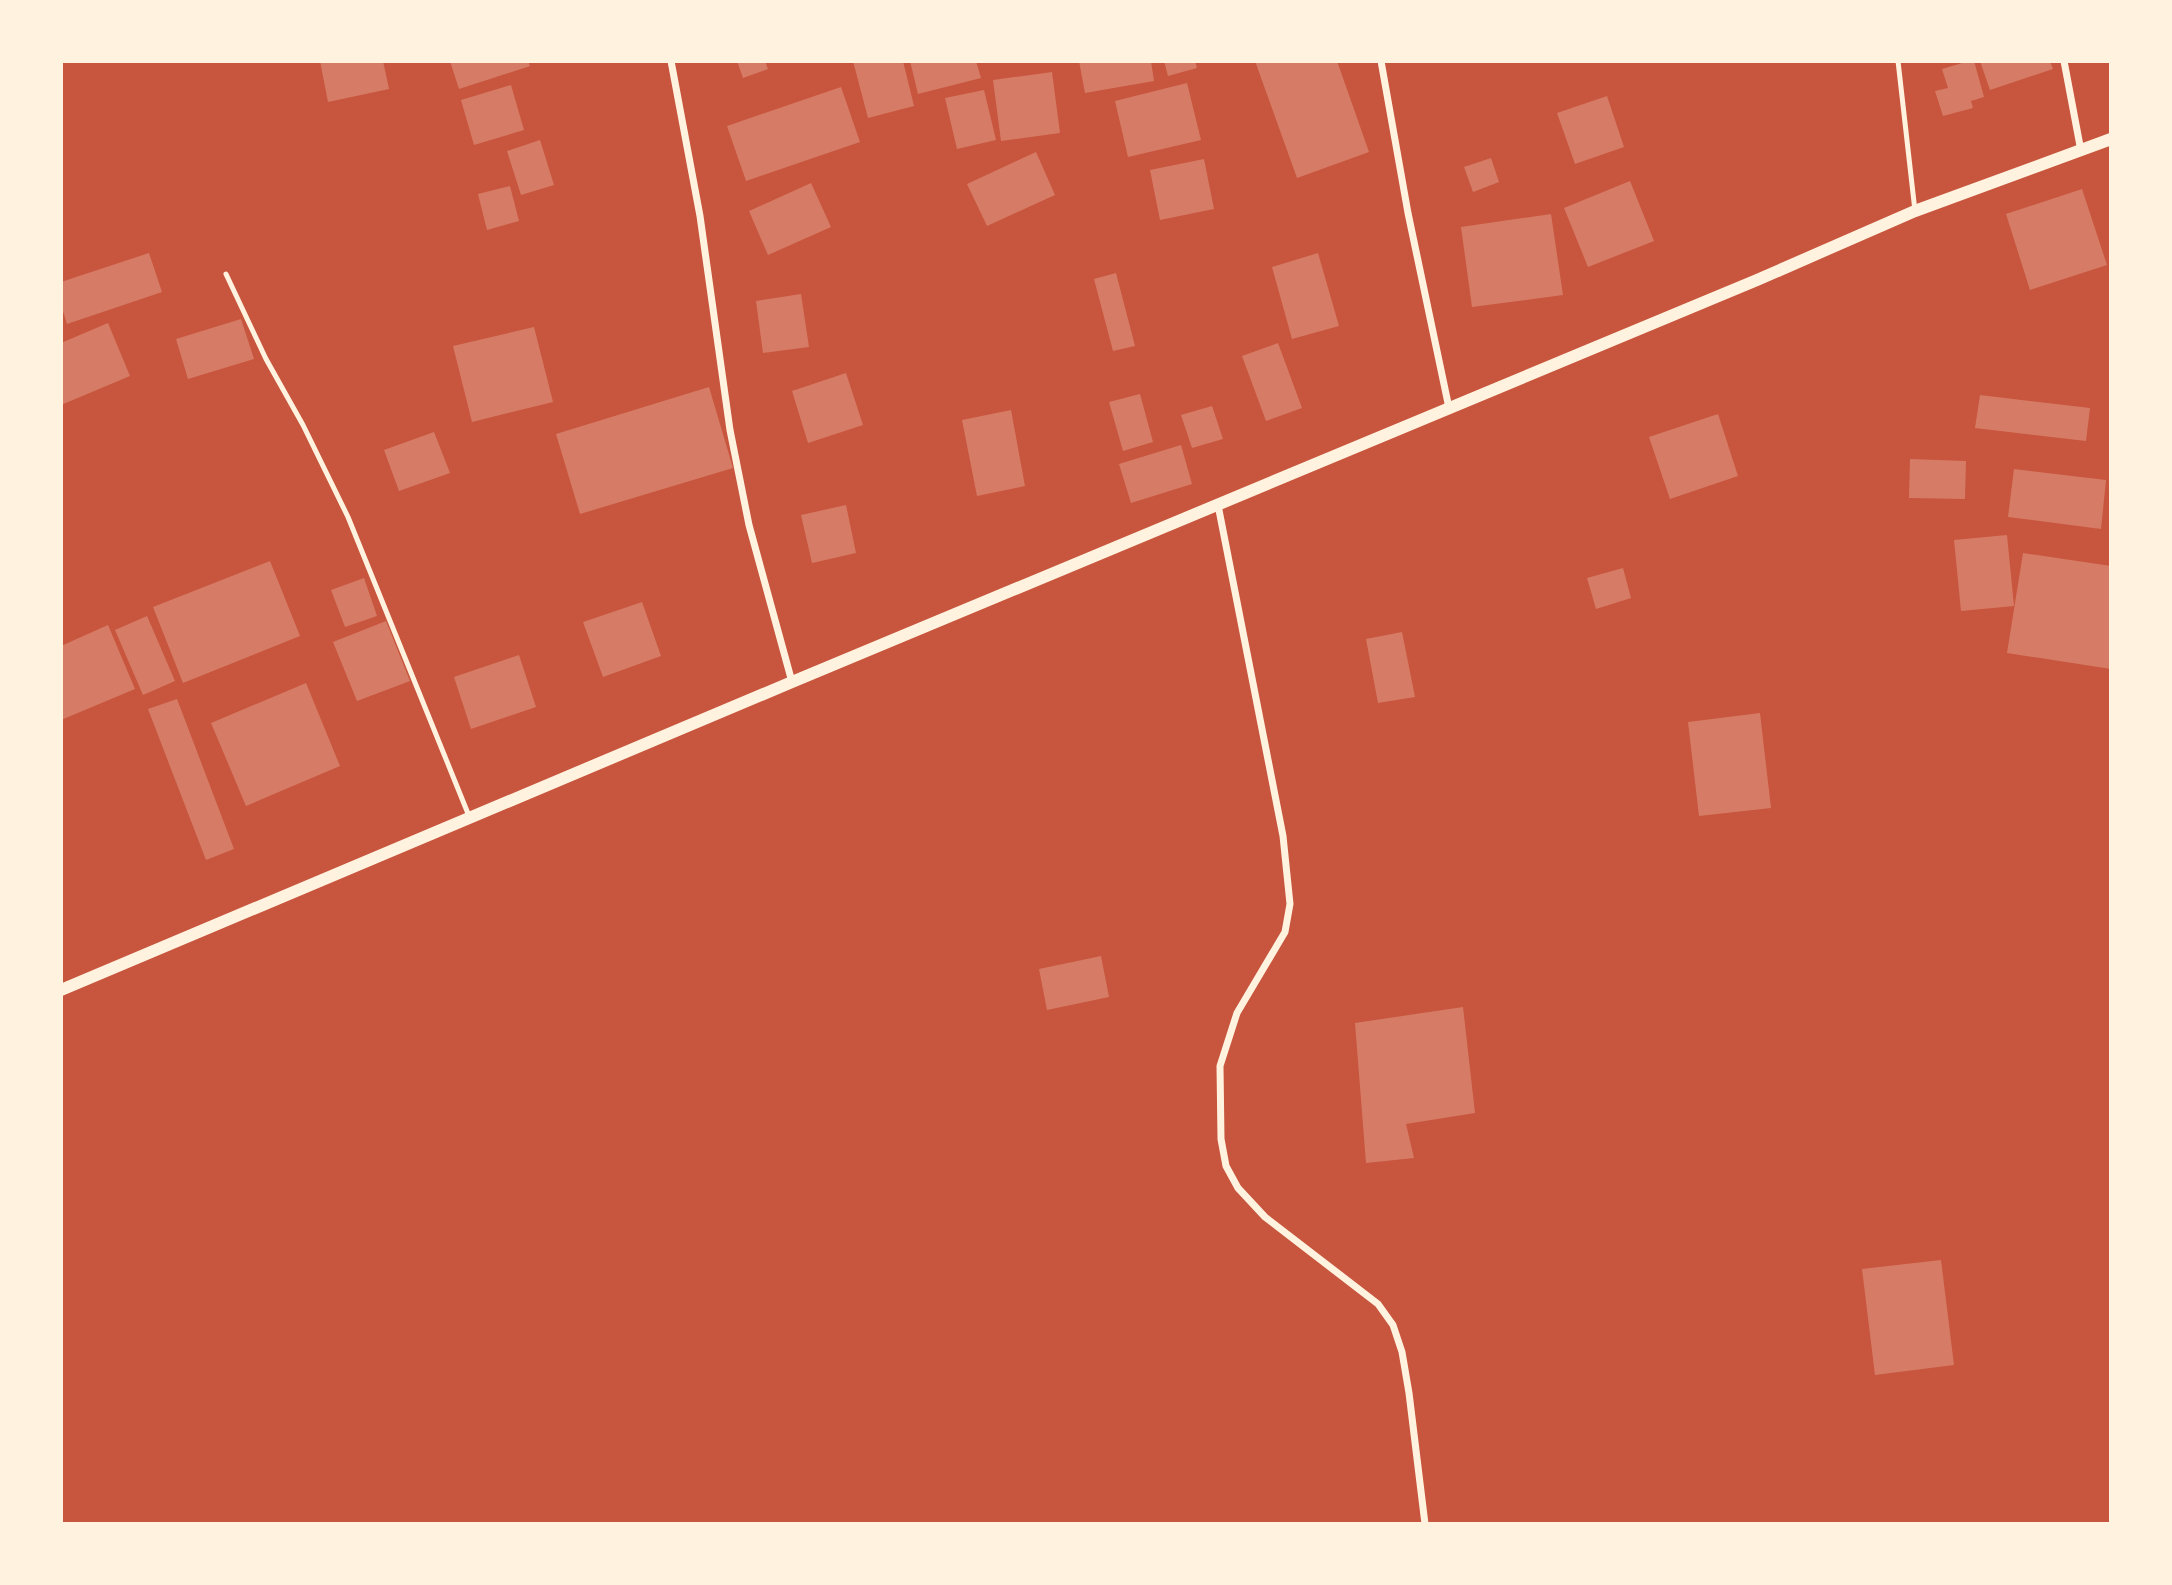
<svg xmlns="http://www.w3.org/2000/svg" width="2172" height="1585" font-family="Georgia,serif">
	<rect width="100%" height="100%" fill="#c8553d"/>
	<!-- building -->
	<g fill="#d67c66">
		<polygon points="320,61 383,61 389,89 328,102"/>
		<polygon points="450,61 528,61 530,66 459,89"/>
		<polygon points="737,61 765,61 768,69 743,78"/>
		<polygon points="853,61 903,61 914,106 868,118"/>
		<polygon points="910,61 976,61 981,78 918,94"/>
		<polygon points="1079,61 1151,61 1154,81 1085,93"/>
		<polygon points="1164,61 1195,61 1197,68 1168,76"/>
		<polygon points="1255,61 1337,61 1369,152 1297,178"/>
		<polygon points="1969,61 1974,61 1984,97 1971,101 1973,108 1943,116 1935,91 1948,88 1942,69"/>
		<polygon points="1980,61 2050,61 2053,69 1990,90"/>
		<polygon points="1052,72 1060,133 1001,141 993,80"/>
		<polygon points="1187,83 1201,140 1128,157 1115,101"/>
		<polygon points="511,85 524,130 474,145 461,100"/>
		<polygon points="841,87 860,142 746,181 727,126"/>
		<polygon points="984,90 996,140 957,149 945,98"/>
		<polygon points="1607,96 1624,147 1575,164 1557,113"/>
		<polygon points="540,140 554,185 521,195 507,151"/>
		<polygon points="1036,152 1055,195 987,226 967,184"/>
		<polygon points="1491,158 1499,182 1473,192 1464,167"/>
		<polygon points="1204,159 1214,209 1160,220 1150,170"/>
		<polygon points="1630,181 1654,241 1588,267 1564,208"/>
		<polygon points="811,183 831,227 768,255 749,211"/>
		<polygon points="510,186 519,221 487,230 478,194"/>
		<polygon points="2082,189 2107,265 2030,290 2006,214"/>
		<polygon points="1551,214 1563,295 1472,307 1461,227"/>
		<polygon points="149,253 162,292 67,324 61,305 61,282"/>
		<polygon points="1318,253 1339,326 1292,339 1272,267"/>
		<polygon points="1116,273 1135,346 1113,351 1094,279"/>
		<polygon points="801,294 809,347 763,353 756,301"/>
		<polygon points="241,319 254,359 188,379 176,339"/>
		<polygon points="108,323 130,376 61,405 61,343"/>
		<polygon points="534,327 553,402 472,422 453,346"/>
		<polygon points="1278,343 1302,408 1266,421 1242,356"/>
		<polygon points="846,373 863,425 808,443 792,391"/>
		<polygon points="709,387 733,468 580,514 556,434"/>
		<polygon points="1140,394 1153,442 1123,451 1109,402"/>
		<polygon points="1980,395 2090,408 2086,441 1975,428"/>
		<polygon points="1212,406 1223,439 1192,448 1181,415"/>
		<polygon points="1011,410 1025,486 977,496 962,420"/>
		<polygon points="1718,414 1738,476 1670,499 1649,437"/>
		<polygon points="434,432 450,473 399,491 384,450"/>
		<polygon points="1181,445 1192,484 1131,503 1119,464"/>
		<polygon points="1910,459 1966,461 1965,499 1909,498"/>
		<polygon points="2014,469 2106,480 2101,529 2008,517"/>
		<polygon points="846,505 856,553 812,563 801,515"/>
		<polygon points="2007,535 2014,606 1961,611 1954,540"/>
		<polygon points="2023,553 2111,566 2111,669 2007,653"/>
		<polygon points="270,561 300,636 183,683 153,607"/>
		<polygon points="1623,568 1631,598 1596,609 1587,578"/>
		<polygon points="364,578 377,616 345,627 331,590"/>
		<polygon points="642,602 661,656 603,677 583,622"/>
		<polygon points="147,616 175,681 143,695 115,630"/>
		<polygon points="386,621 410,681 357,701 333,642"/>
		<polygon points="108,625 135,689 61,720 61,646"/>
		<polygon points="1402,632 1415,697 1378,703 1366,639"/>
		<polygon points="519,655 536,707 471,729 454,677"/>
		<polygon points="306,683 340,766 246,806 211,723"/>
		<polygon points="177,699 234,849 206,860 148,709"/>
		<polygon points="1760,713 1771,808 1699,816 1688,722"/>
		<polygon points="1101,956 1109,997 1047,1010 1039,969"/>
		<polygon points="1463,1007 1475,1113 1406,1124 1414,1158 1366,1163 1355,1023"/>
		<polygon points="1941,1260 1954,1365 1875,1375 1862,1269"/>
	</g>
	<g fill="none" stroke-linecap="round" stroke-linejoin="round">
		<!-- service -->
		<g stroke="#fff3e0" stroke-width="5">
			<polyline points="1898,61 1915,211"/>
			<polyline points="226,274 266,359 303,425 348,517 469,816"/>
		</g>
		<!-- minor -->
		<g stroke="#fff3e0" stroke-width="7">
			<polyline points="671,61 700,216 730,430 749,525 792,682"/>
			<polyline points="1381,61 1408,213 1449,408"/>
			<polyline points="2064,61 2081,151"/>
			<polyline points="1218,505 1283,836 1290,904 1285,932 1237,1013 1220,1066 1221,1139 1226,1166 1238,1188 1265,1217 1378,1304 1393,1325 1402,1352 1409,1393 1425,1524"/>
		</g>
		<!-- tertiary -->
		<polyline stroke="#fff3e0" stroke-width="12" points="61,990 792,682 1757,280 1915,211 2111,139"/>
	</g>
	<!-- border -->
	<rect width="2172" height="1585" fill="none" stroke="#fff3e0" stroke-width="126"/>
</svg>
